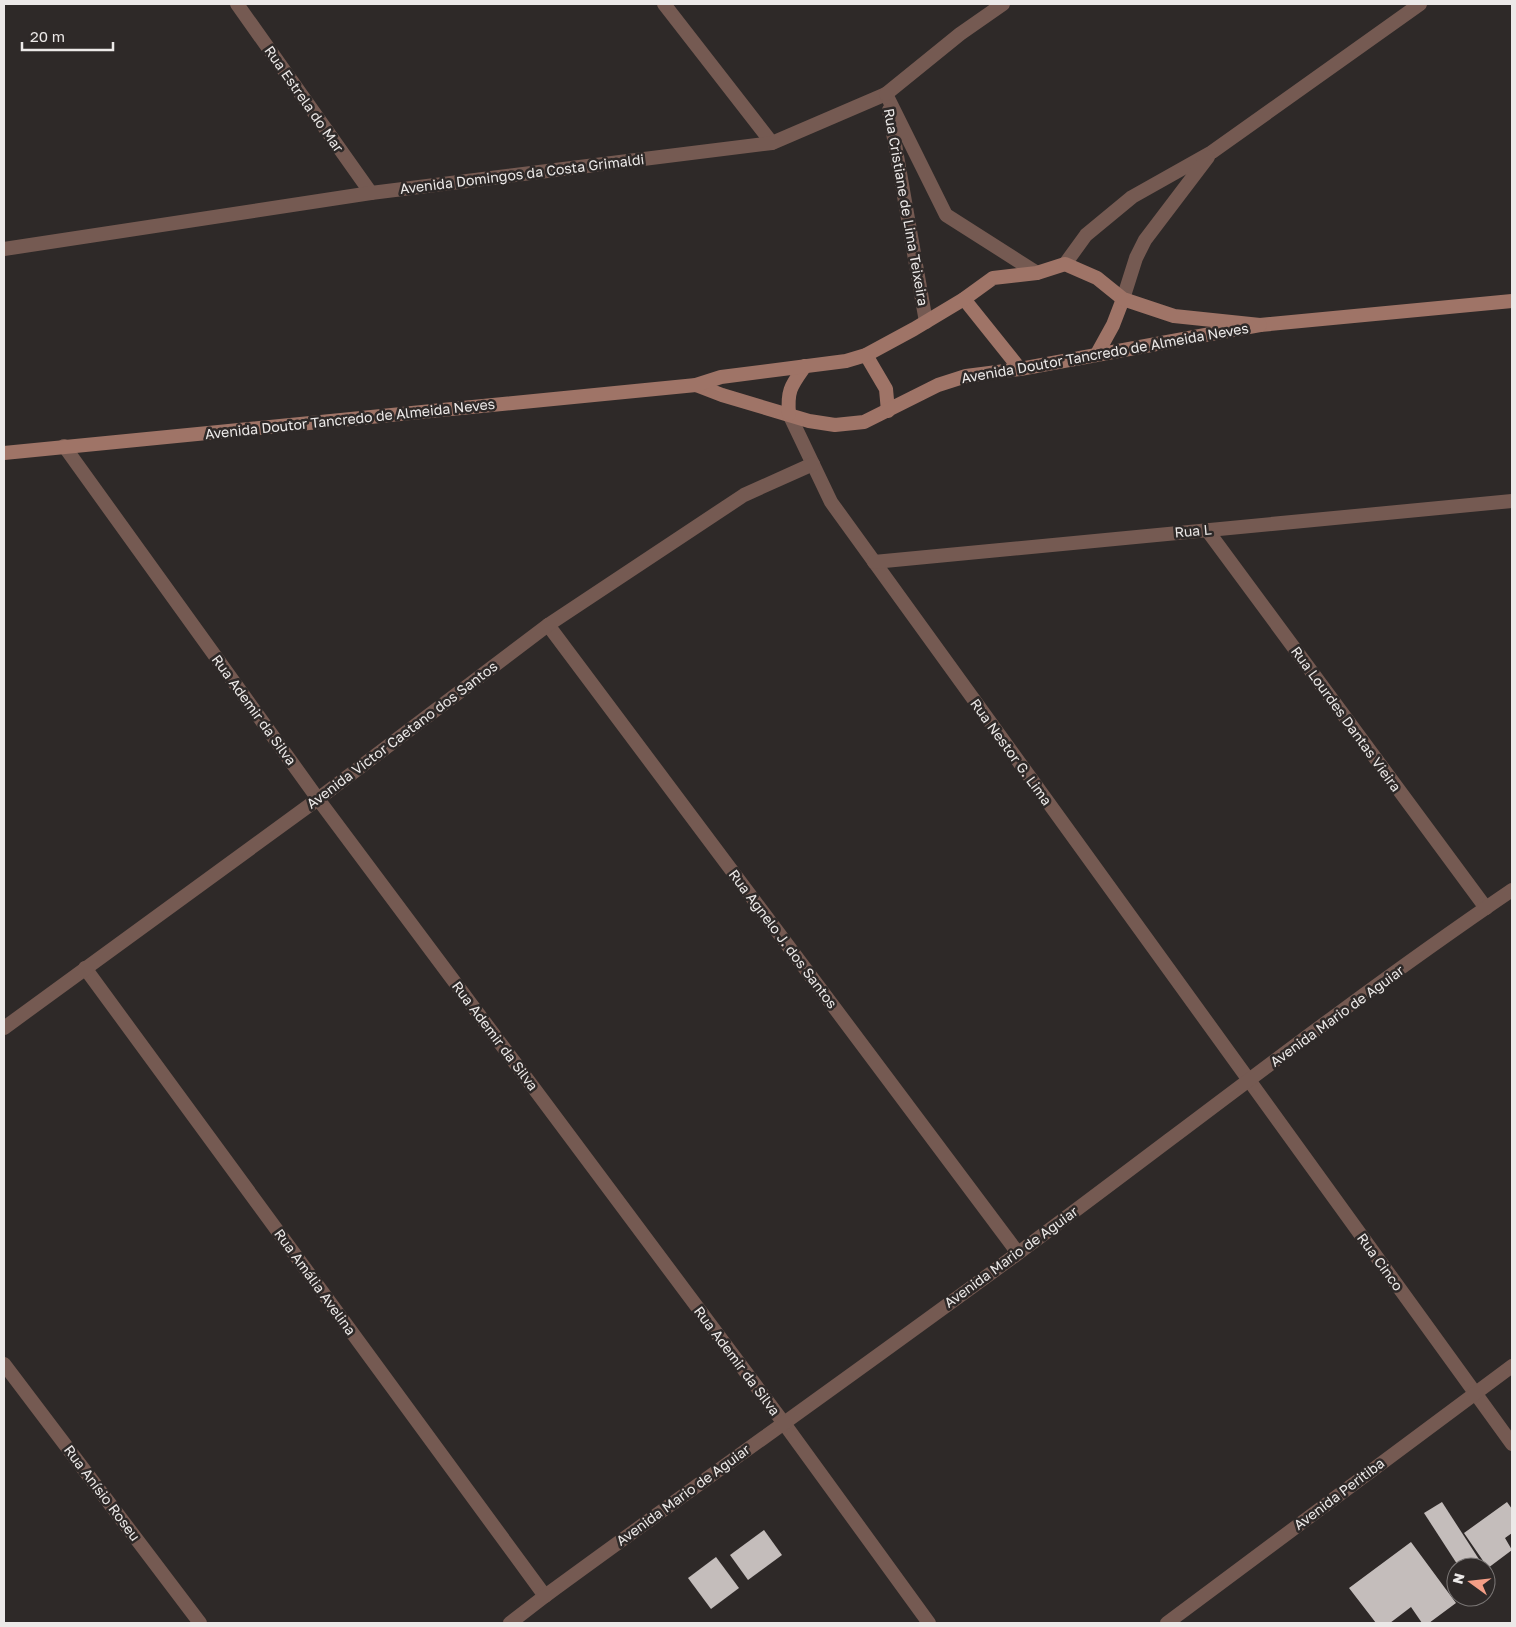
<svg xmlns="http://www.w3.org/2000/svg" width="1516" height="1627" font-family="'Golos Text',sans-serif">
	<rect width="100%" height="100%" fill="#2e2928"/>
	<!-- building -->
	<g fill="#c4bdbb">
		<polygon points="1442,1502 1484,1567 1459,1567 1424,1513"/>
		<polygon points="1507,1502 1512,1509 1512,1533 1505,1538 1512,1550 1488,1568 1464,1533"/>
		<polygon points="764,1530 782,1555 748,1580 730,1555"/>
		<polygon points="1411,1542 1456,1603 1429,1623 1422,1623 1411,1607 1390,1623 1376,1623 1349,1588"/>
		<polygon points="716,1557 739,1588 711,1609 688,1578"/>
	</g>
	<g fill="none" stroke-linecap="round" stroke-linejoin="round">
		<!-- minor -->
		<g stroke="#755a52" stroke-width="14">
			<polyline points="237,4 371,193"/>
			<polyline points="664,4 772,143"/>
			<polyline points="4,249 371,193 772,143 886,94"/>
			<polyline points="1065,264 1086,235 1132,197 1212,152 1420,4"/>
			<polyline points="1123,299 1136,258 1145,240 1208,157"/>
			<polyline points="789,414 831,502 1512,1444"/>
			<polyline points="64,446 318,799 783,1422 929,1623"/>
			<polyline points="1207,530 1486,908"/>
			<polyline points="874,562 1512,501"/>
			<polyline points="548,625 1018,1253"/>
			<polyline points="85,968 545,1596"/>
			<polyline points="4,1028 318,799 548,625 744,495 813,464"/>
			<polyline points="4,1364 200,1623"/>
			<path d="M510 1623 545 1596C702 1481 861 1369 1017 1254 1182 1132 1343 1005 1512 890"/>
			<polyline points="1167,1623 1512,1366"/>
		</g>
		<!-- tertiary -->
		<g stroke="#755a52" stroke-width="14">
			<polyline points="886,94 946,215 1037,273"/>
			<polyline points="886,94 960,34 1003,4"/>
			<polyline points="889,110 926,322"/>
		</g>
		<!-- secondary -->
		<g stroke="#9f7467" stroke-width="14">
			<polyline points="964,299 1020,369"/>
			<polyline points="1097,354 1113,325 1123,299"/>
			<polyline points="866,355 886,389 888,411"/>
			<polyline points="696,385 722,395 809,421 835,425 864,422 938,385 966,376 1020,369 1260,325 1512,301"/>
			<path d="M789 414C787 390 791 386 805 366"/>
			<polyline points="4,453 696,385 721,377 846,361 866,355 914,329 964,299 993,278 1037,273 1065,264 1097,278 1123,299 1174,316 1260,325"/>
		</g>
	</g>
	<g text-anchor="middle" stroke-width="5" stroke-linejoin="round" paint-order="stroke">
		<!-- street labels -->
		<g font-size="14" fill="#ece9e8" stroke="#2e2928">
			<text transform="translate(304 99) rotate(55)" y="5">Rua Estrela do Mar</text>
			<text transform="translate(522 174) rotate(-7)" y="5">Avenida Domingos da Costa Grimaldi</text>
			<text transform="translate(906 207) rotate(80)" y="5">Rua Cristiane de Lima Teixeira</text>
			<text transform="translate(1105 353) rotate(-10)" y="5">Avenida Doutor Tancredo de Almeida Neves</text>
			<text transform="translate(350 419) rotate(-6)" y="5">Avenida Doutor Tancredo de Almeida Neves</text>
			<text transform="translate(1193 531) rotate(-5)" y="5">Rua L</text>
			<text transform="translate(254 710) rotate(54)" y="5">Rua Ademir da Silva</text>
			<text transform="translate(1346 719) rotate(54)" y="5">Rua Lourdes Dantas Vieira</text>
			<text transform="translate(402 735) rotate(-37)" y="5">Avenida Victor Caetano dos Santos</text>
			<text transform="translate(1011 752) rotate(54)" y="5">Rua Nestor G. Lima</text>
			<text transform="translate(783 939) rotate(53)" y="5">Rua Agnelo J. dos Santos</text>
			<text transform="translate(1337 1016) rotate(-36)" y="5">Avenida Mario de Aguiar</text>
			<text transform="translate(495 1036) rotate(53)" y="5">Rua Ademir da Silva</text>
			<text transform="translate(1011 1257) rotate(-36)" y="5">Avenida Mario de Aguiar</text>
			<text transform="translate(1380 1262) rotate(54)" y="5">Rua Cinco</text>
			<text transform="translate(315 1282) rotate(54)" y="5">Rua Amália Avelina</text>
			<text transform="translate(737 1361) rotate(53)" y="5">Rua Ademir da Silva</text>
			<text transform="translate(102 1493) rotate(53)" y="5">Rua Anísio Roseu</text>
			<text transform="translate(1339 1494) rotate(-37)" y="5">Avenida Peritiba</text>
			<text transform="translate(683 1495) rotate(-36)" y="5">Avenida Mario de Aguiar</text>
		</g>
	</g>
	<!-- border -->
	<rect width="1516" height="1627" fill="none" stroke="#ece9e8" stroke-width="10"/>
	<!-- north arrow -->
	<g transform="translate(1471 1582) rotate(285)"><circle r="24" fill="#2e2928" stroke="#7a7675"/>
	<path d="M0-4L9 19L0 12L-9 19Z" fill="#f49e86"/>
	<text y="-8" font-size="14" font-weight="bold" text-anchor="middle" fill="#ece9e8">N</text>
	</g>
	<!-- scale -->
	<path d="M22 42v8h91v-8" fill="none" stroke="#ece9e8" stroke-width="2.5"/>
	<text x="30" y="42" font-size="15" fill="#ece9e8" stroke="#2e2928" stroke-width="4" paint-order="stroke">20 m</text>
</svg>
